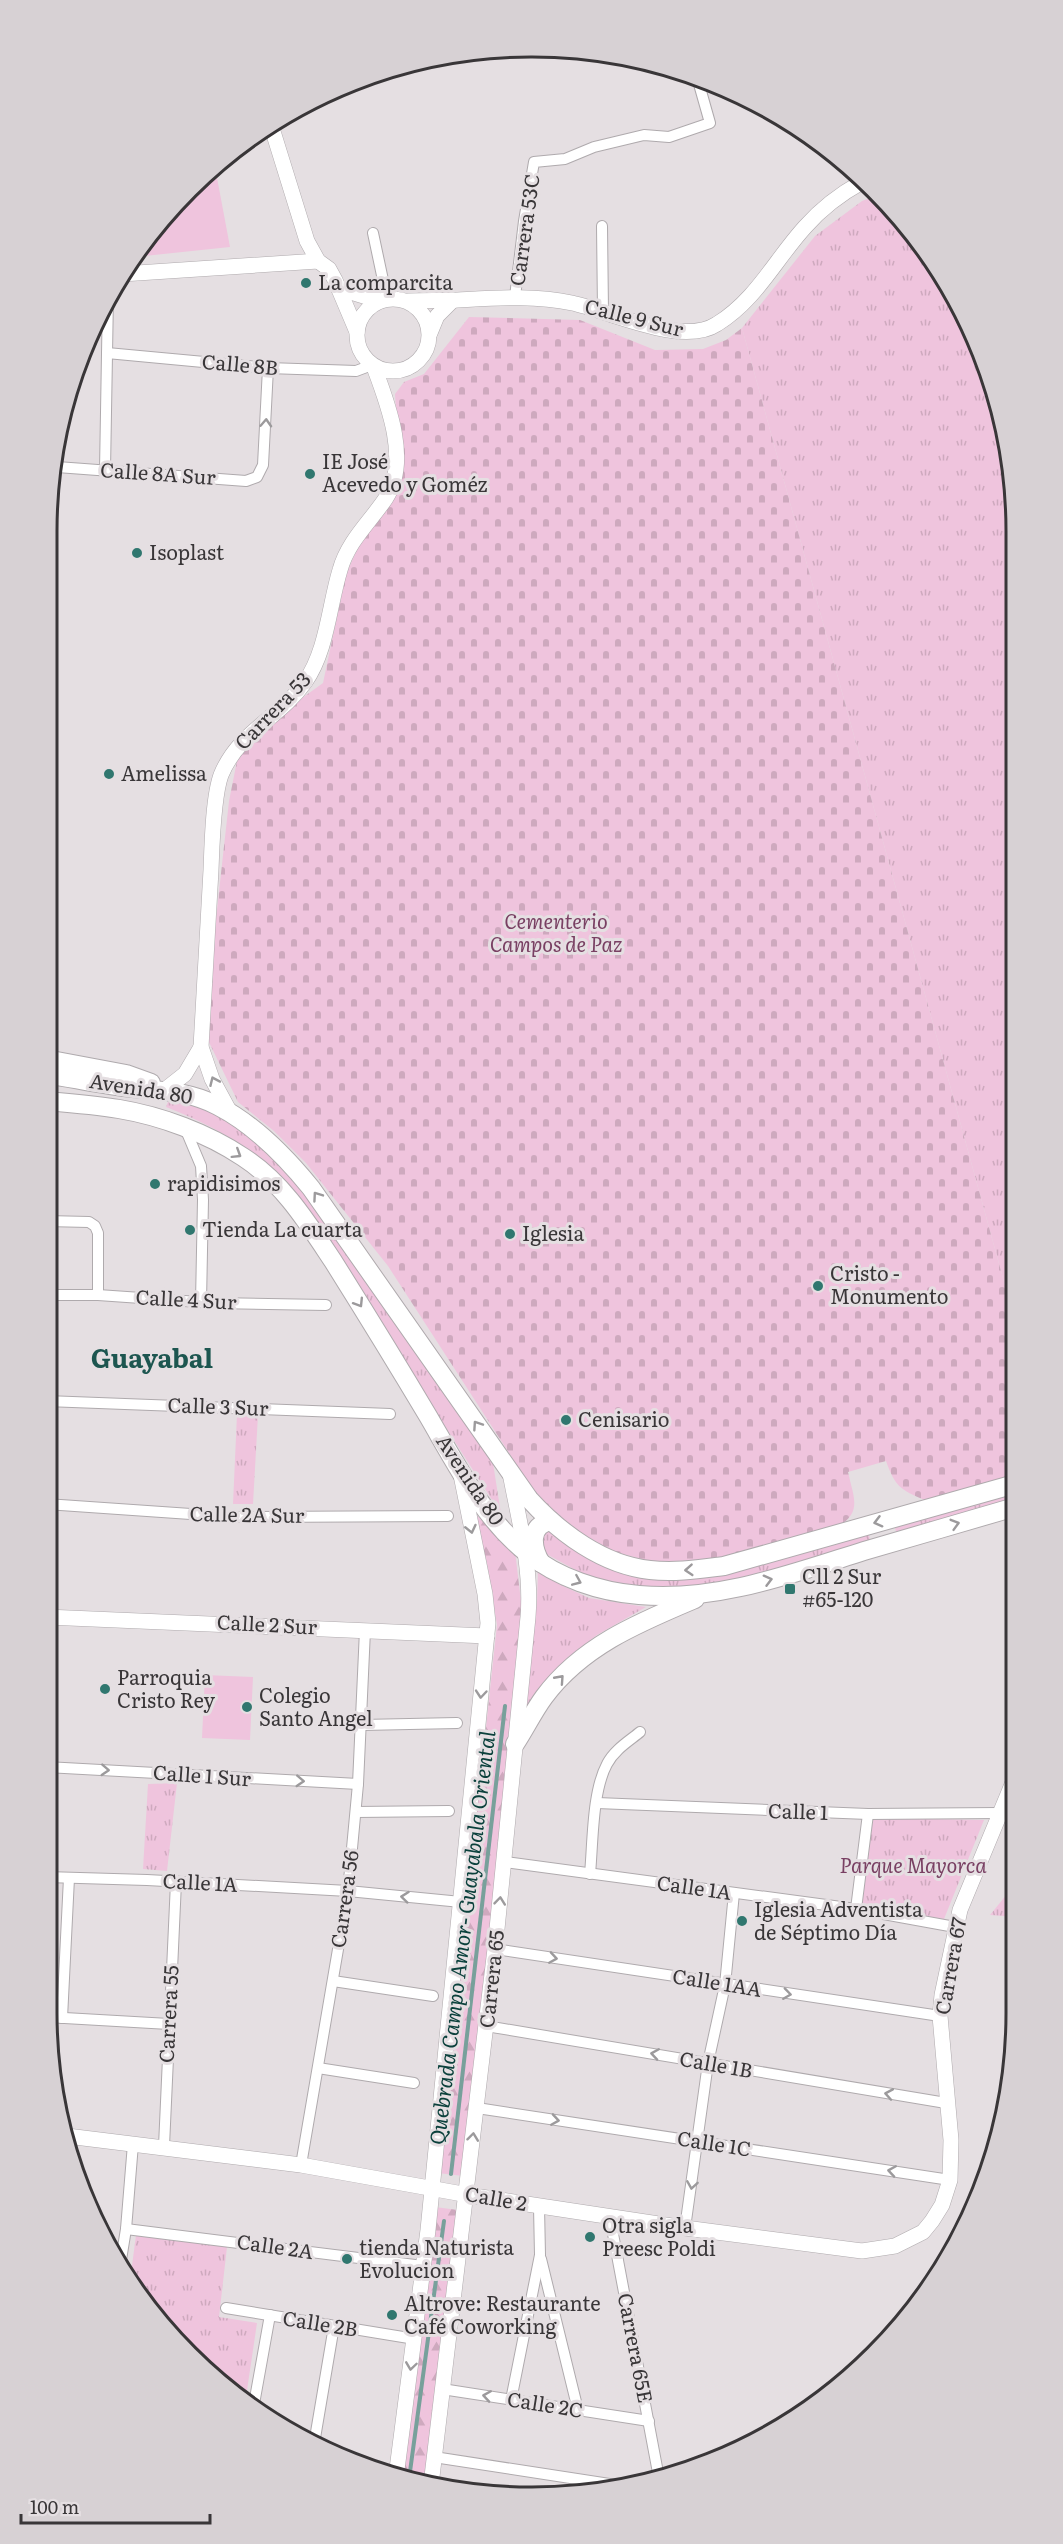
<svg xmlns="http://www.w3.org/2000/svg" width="1063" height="2544" font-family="Literata,serif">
	<defs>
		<pattern id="grass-tufts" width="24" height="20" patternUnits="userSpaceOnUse" patternTransform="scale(1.5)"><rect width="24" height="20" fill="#efc4dd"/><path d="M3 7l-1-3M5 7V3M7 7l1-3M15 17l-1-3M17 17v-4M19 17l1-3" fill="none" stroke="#cea9be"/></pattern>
		<pattern id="forest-firs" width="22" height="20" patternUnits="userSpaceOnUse" patternTransform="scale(1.5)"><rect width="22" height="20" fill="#efc4dd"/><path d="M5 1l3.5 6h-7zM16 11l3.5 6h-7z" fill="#cea9be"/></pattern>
		<pattern id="cemetery-stones" width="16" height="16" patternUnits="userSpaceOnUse" patternTransform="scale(1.5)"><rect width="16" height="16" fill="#efc4dd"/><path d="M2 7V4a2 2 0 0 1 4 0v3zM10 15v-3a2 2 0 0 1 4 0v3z" fill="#cea9be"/></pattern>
	</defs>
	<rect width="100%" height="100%" fill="#e5dfe2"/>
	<!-- grass -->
	<g fill="url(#grass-tufts)">
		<polygon points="877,195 896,212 967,317 1012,468 1015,1322 742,328 815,236 862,201"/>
		<path d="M170 1097 222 1115 261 1142 304 1190 493 1463 501 1514 420 1387 278 1177C246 1143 209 1124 166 1107Z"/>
		<polygon points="237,1414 258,1415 253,1504 233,1504"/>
		<polygon points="1015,1490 1015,1502 897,1535 894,1524"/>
		<polygon points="549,1528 621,1571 868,1531 871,1544 726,1584 681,1591 613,1585 581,1573 541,1551 541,1537"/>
		<polygon points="538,1570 559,1584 589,1598 646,1607 597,1635 566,1659 524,1717 537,1603"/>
		<polygon points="177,1783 167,1871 143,1869 148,1784"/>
		<polygon points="873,1818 984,1820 944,1919 860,1907"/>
		<polygon points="1016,1883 1016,1917 990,1915"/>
		<polygon points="136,2235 227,2247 219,2317 257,2323 246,2397 167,2332 130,2281"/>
	</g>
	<!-- forest -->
	<g fill="url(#forest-firs)">
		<polygon points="472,1511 515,1551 522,1610 510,1743 463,2176 438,2173 497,1625 487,1563"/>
		<polygon points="435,2207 458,2210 425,2483 402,2478"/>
	</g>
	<!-- cemetery -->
	<path fill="url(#cemetery-stones)" d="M469 317 580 320 655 350 703 349 726 340 742 328 1015 1322V1475L925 1500C900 1490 895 1486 886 1461L848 1472C854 1499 863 1513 835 1528L725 1559 652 1562 612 1551 563 1522 531 1487 388 1266 306 1163 274 1131 238 1102 206 1036V1009L229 801 238 756 280 714 323 683 346 574 399 458 395 394 404 382 424 374Z"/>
	<!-- pitch -->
	<g fill="#efc4dd">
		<polygon points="215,167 230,247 135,257 167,212"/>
		<polygon points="205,1675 253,1677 250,1740 202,1738"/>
	</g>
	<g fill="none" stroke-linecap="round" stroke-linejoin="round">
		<!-- stream -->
		<g stroke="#78a09b" stroke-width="4">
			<polyline points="451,2174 505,1706"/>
			<polyline points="409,2479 444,2221"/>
		</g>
		<defs>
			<g id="street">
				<polyline points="602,226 603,311"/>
				<polyline points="373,233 387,299"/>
				<polyline points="515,297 524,221 534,162 565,159 594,147 644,135 669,137 710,123 697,77"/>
				<polyline points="107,353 268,368 356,371 372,365"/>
				<polyline points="57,467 246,481 257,477 263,465 268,368"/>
				<polyline points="105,470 108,296"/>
				<polyline points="185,1128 201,1166 203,1200 201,1302"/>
				<polyline points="46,1221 89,1222 95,1226 98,1233 98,1295"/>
				<polyline points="46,1295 98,1295 213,1303 326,1305"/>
				<polyline points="46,1401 390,1414"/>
				<polyline points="46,1504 234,1517 448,1516"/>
				<polyline points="362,1725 457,1723"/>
				<polyline points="46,1767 358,1784"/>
				<polyline points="597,1803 868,1814 999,1813"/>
				<polyline points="356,1812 449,1811"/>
				<polyline points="505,1862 856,1909 955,1927"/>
				<path d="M590 1874C593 1842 592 1792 607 1764 614 1750 629 1741 640 1732"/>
				<polyline points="46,1877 147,1880 348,1891 461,1902"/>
				<polyline points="856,1909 868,1814"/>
				<polyline points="495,1949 940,2016"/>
				<polyline points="333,1981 433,1996"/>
				<polyline points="47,2017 169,2024"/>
				<polyline points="62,2018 69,1878"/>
				<polyline points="486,2026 946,2103"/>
				<polyline points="318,2068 414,2083"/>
				<polyline points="477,2108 950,2180"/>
				<polyline points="164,2146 176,1882"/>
				<polyline points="301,2165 348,1891 358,1784 365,1630"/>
				<polyline points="610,2218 659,2478"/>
				<polyline points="685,2228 708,2063 725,1985 734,1893"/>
				<polyline points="126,2229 423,2266"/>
				<polyline points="541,2259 578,2410"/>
				<polyline points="120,2266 126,2229 133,2144"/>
				<polyline points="226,2308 415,2339"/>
				<polyline points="442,2389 649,2421"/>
				<polyline points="511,2400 540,2255 539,2207"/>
				<polyline points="254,2404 270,2315"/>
				<polyline points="314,2444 334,2326"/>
				<polyline points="434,2457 629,2487"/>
			</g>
			<g id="secondary">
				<polyline points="271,125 307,241 318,261 329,269 335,280 357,332"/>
				<polyline points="122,274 318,261"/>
				<polyline points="338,288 380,301"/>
				<circle cx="393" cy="335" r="36"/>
				<path d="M408 301C425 300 442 301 458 300 496 298 535 295 572 303 610 311 682 347 717 324 756 300 775 260 805 227 820 210 842 193 862 182"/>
				<polyline points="430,333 437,316 453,300"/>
				<polyline points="166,1089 185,1074 201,1047"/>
				<path d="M231 1114 212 1079 201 1047C204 988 208 929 211 870 212 845 213 797 221 775 239 731 280 718 305 682 327 651 329 606 340 570 348 541 370 522 386 498 410 461 388 404 374 367"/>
				<polyline points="46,1617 487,1636"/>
				<polyline points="67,2136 301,2165 474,2196 685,2228 862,2251 895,2246 923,2232 932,2221 942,2205 950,2180 951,2140 940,2016 942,1995 960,1910 1016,1775"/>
				<polyline points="396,2477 428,2230 488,1623 485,1594 461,1475"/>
				<path d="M431 2485 495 1949 528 1617C532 1568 519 1521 510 1473"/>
			</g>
			<g id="primary">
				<polyline points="46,1059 126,1074 151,1083"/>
				<path d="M46 1074C72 1078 98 1084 124 1087 157 1091 188 1090 218 1106 255 1125 285 1156 311 1188L529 1499C560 1533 603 1565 650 1570 675 1573 700 1569 724 1566L1015 1484"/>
				<path d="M46 1101C70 1103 95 1105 119 1109 161 1116 207 1133 243 1157 283 1183 307 1222 333 1261 365 1312 397 1364 428 1416 456 1464 483 1518 527 1553 558 1578 600 1592 639 1595 716 1602 791 1574 864 1551 914 1536 965 1522 1015 1507"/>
				<path d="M541 1563C532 1548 528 1525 551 1521"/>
				<path d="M515 1744C525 1729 533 1712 544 1697 582 1646 638 1623 695 1599"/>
			</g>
		</defs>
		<!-- street casing -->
		<use href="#street" stroke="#afaaad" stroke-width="12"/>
		<!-- secondary casing -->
		<use href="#secondary" stroke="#afaaad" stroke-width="16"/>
		<!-- primary casing -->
		<use href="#primary" stroke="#afaaad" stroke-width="20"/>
		<!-- street -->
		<use href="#street" stroke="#fff" stroke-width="10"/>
		<!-- secondary -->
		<use href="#secondary" stroke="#fff" stroke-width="15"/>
		<!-- primary -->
		<use href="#primary" stroke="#fff" stroke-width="18"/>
	</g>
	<!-- one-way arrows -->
	<defs><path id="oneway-chevron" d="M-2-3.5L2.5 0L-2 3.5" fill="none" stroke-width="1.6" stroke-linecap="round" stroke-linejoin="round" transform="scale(1.5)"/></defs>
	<g stroke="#9c9a9c">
		<use href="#oneway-chevron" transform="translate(266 423) rotate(-87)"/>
		<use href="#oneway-chevron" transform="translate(214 1081) rotate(-114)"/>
		<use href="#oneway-chevron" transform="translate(237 1154) rotate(32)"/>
		<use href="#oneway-chevron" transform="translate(317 1196) rotate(-125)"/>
		<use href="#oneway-chevron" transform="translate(359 1303) rotate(58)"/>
		<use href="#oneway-chevron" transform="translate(477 1425) rotate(-124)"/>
		<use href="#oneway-chevron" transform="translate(878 1522) rotate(165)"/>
		<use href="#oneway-chevron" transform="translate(955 1524) rotate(-16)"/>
		<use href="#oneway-chevron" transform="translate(471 1529) rotate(77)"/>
		<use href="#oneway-chevron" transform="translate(689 1570) rotate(176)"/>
		<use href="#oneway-chevron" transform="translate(768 1580) rotate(-15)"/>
		<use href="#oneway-chevron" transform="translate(577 1581) rotate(23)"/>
		<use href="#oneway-chevron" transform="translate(560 1679) rotate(-48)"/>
		<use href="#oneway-chevron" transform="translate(481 1694) rotate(95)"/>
		<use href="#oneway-chevron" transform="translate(105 1770) rotate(3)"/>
		<use href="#oneway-chevron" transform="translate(300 1781) rotate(3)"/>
		<use href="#oneway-chevron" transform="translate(405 1897) rotate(-174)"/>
		<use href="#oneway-chevron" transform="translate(500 1901) rotate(-84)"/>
		<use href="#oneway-chevron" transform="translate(553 1958) rotate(9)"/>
		<use href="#oneway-chevron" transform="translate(787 1994) rotate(8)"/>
		<use href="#oneway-chevron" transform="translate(655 2054) rotate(-171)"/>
		<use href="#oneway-chevron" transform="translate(889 2094) rotate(-170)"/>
		<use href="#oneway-chevron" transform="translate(555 2120) rotate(9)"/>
		<use href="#oneway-chevron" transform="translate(473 2137) rotate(-83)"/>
		<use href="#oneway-chevron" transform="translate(892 2171) rotate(-171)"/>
		<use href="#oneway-chevron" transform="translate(692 2185) rotate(99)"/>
		<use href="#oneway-chevron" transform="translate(411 2366) rotate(98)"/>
		<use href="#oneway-chevron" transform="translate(487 2396) rotate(-171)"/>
	</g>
	<!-- markers -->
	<g fill="#30776f" stroke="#e5dfe2" stroke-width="2">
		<circle cx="306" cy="283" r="6"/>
		<circle cx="310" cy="474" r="6"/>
		<circle cx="137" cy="553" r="6"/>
		<circle cx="109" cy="774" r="6"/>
		<circle cx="155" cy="1184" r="6"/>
		<circle cx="190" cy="1230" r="6"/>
		<circle cx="510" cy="1234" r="6"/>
		<circle cx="818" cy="1286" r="6"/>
		<circle cx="566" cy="1420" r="6"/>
		<rect x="784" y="1583" width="12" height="12" rx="3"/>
		<circle cx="105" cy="1689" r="6"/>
		<circle cx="247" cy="1707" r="6"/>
		<circle cx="742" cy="1921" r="6"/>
		<circle cx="590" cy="2237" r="6"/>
		<circle cx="347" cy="2259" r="6"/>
		<circle cx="392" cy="2315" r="6"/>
	</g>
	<g text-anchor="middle" stroke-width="6" stroke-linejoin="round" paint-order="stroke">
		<!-- street labels -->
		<g font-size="20" fill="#393638" stroke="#e5dfe2">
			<text transform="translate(525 230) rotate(-82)" y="7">Carrera 53C</text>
			<text transform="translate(634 318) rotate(14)" y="7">Calle 9 Sur</text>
			<text transform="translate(240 365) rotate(5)" y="7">Calle 8B</text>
			<text transform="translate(158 474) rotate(4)" y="7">Calle 8A Sur</text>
			<text transform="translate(273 711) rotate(-46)" y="7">Carrera 53</text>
			<text transform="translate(141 1089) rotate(9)" y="7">Avenida 80</text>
			<text transform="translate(186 1300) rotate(3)" y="7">Calle 4 Sur</text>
			<text transform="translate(218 1407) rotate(2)" y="7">Calle 3 Sur</text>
			<text transform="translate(470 1480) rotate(56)" y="7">Avenida 80</text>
			<text transform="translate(247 1515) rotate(1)" y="7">Calle 2A Sur</text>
			<text transform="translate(267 1625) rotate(3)" y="7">Calle 2 Sur</text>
			<text transform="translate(202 1776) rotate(4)" y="7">Calle 1 Sur</text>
			<text transform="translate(798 1812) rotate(2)" y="7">Calle 1</text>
			<text transform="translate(200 1883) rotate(3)" y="7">Calle 1A</text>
			<text transform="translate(694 1888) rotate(8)" y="7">Calle 1A</text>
			<text transform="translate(345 1899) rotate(-82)" y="7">Carrera 56</text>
			<text transform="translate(951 1966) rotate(-80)" y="7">Carrera 67</text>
			<text transform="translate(492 1979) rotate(-84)" y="7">Carrera 65</text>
			<text transform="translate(717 1983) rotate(9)" y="7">Calle 1AA</text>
			<text transform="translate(169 2014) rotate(-87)" y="7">Carrera 55</text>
			<text transform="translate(716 2065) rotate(10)" y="7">Calle 1B</text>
			<text transform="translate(714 2144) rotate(9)" y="7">Calle 1C</text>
			<text transform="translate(496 2199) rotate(10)" y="7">Calle 2</text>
			<text transform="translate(275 2247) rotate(8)" y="7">Calle 2A</text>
			<text transform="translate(320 2324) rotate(9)" y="7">Calle 2B</text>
			<text transform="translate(635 2348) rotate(79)" y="7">Carrera 65E</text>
			<text transform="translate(545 2405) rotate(9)" y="7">Calle 2C</text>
		</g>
		<!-- poi labels -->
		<g font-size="20" fill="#393638" stroke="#e5dfe2" text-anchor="start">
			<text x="318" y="290">La comparcita</text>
			<text x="322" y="469">IE José<tspan x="322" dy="23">Acevedo y Goméz</tspan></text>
			<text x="149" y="560">Isoplast</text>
			<text x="121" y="781">Amelissa</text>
			<text x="167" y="1191">rapidisimos</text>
			<text x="202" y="1237">Tienda La cuarta</text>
			<text x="522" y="1241">Iglesia</text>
			<text x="830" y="1281">Cristo -<tspan x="830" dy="23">Monumento</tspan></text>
			<text x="578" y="1427">Cenisario</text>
			<text x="802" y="1584">Cll 2 Sur<tspan x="802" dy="23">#65-120</tspan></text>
			<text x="117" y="1685">Parroquia<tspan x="117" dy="23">Cristo Rey</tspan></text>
			<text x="259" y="1703">Colegio<tspan x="259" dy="23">Santo Angel</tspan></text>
			<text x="754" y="1917">Iglesia Adventista<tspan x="754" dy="23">de Séptimo Día</tspan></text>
			<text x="602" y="2233">Otra sigla<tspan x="602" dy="23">Preesc Poldi</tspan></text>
			<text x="359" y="2255">tienda Naturista<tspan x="359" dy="23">Evolucion</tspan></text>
			<text x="404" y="2311">Altrove: Restaurante<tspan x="404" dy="23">Café Coworking</tspan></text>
		</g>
		<!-- park labels -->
		<g font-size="20" font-style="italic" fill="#794063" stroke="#e5dfe2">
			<text x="556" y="929">Cementerio<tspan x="556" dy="23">Campos de Paz</tspan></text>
			<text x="913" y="1873">Parque Mayorca</text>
		</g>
		<!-- water labels -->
		<g font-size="21" font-style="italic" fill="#0b413c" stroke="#e5dfe2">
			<text transform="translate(463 1938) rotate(-83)" y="7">Quebrada Campo Amor- Guayabala Oriental</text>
		</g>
		<!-- district labels -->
		<g font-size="26" font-weight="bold" fill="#1d5650" stroke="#e5dfe2">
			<text x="152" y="1368">Guayabal</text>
		</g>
	</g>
	<!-- crop -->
	<path d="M0 0H1063V2544H0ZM531 57H532A474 474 0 0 1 1006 531V2013A474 474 0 0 1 532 2487H531A474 474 0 0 1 57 2013V531A474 474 0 0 1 531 57Z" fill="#d7d1d4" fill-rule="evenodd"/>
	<path fill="none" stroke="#393638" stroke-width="3" d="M531 57H532A474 474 0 0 1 1006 531V2013A474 474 0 0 1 532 2487H531A474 474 0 0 1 57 2013V531A474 474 0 0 1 531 57Z"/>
	<!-- scale -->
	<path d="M21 2514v9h189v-9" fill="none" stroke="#393638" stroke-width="3"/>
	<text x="30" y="2514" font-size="18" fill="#393638" stroke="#e5dfe2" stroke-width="4.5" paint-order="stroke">100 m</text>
</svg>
